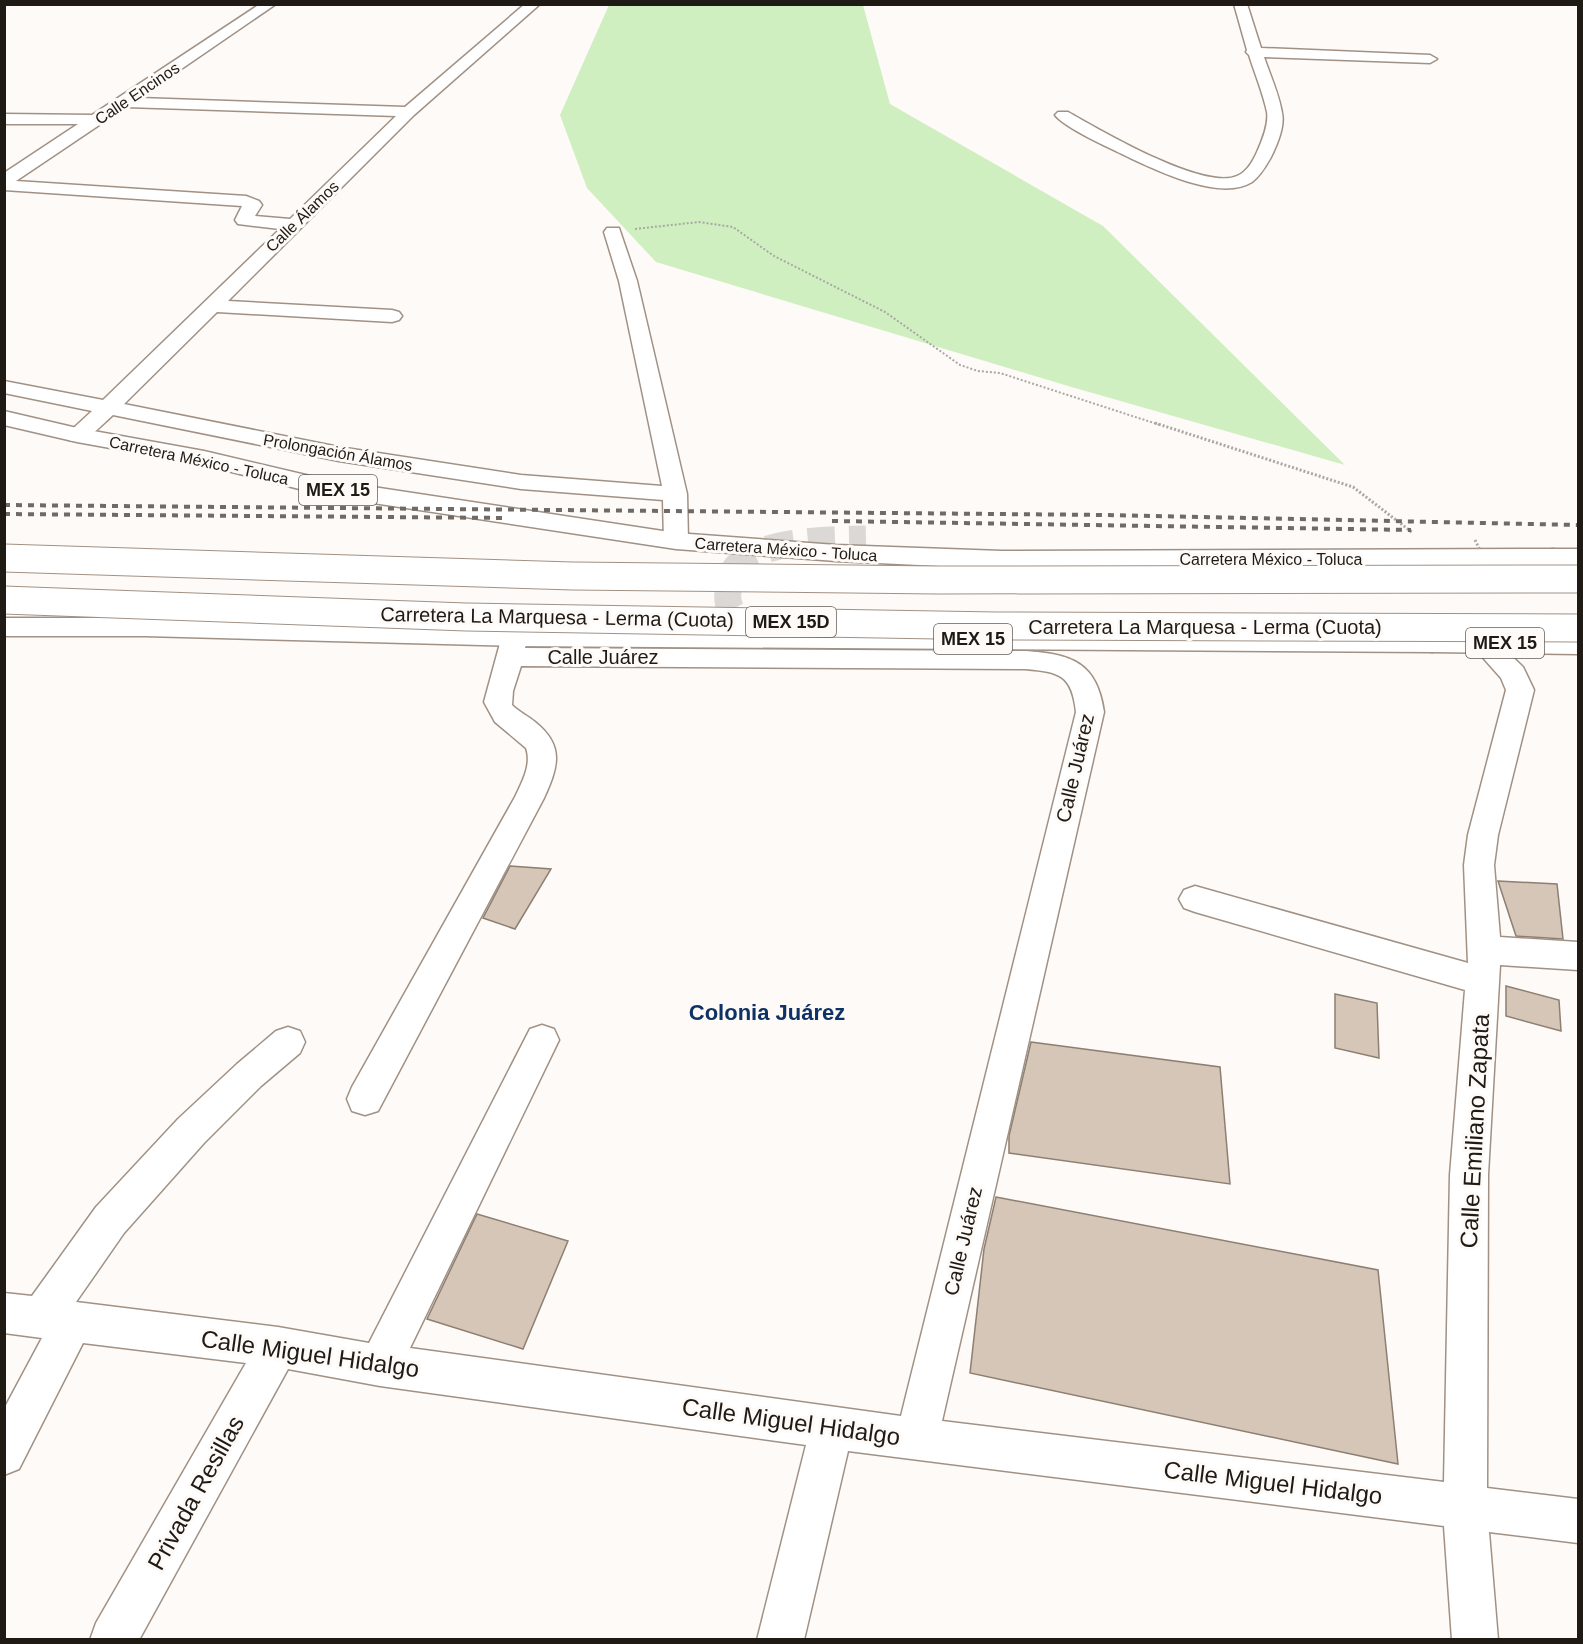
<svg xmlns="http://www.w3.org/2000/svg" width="1583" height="1644" font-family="Helvetica,sans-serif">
	<rect width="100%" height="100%" fill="#fdfaf7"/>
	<!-- green -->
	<polygon fill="#cfefc0" points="609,5 863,5 890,104 1103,226 1345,465 1068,386 656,262 587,188 560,115"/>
	<!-- building -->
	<g fill="#d6c6b7" stroke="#8d7f71" stroke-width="1.5">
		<polygon points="510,866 551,869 515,929 483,918"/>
		<polygon points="1498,881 1557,884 1563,939 1516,936"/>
		<polygon points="1506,986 1559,1000 1561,1031 1506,1016"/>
		<polygon points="1335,994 1377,1003 1379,1058 1335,1048"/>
		<polygon points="1031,1042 1220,1067 1230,1184 1009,1153 1009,1136"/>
		<polygon points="996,1197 1378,1270 1398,1464 970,1373 984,1249"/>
		<polygon points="477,1214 568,1241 523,1349 427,1319"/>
	</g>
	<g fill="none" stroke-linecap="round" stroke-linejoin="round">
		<!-- major-tunnel -->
		<path stroke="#dcd8d5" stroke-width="27" stroke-dasharray="27 14" stroke-linecap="butt" d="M762 636C745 627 725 614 728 592 728 587 728 582 730 578 744 538 832 540 866 539"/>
		<defs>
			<g id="minor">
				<path d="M260 4H276L139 98 405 107 525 4H540L414 115 228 301 392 310 399 312 402 316 399 320 392 322 217 312 124 404 339 447 521 475 662 486 619 281 604 232 607 228H619L637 281 687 494 688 541 685 546 676 548 667 546 664 541 663 500 521 489 339 461 113 415C100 426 87 444 69 440L66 435 92 411 4 393V381L103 400 280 229 238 224 235 220 242 206 4 190V173L78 124H4V114L92 115ZM126 107 396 116 290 219 255 216 262 205 259 201 246 196 16 181Z"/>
				<path d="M1234 4H1247L1261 48 1430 55 1437 59 1430 63 1264 57C1270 75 1279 94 1282 113 1285 126 1277 145 1271 157 1266 166 1260 176 1252 182 1220 202 1156 170 1126 156 1110 148 1065 128 1055 115L1058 112H1068C1100 130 1203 191 1237 176 1247 172 1253 161 1257 152 1262 141 1269 124 1267 112 1263 93 1255 74 1249 55L1246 52 1247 50Z"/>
				<path d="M515 627 524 630 528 636 525 648 1025 651C1071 654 1097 662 1104 712L942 1421 1444 1482 1450 1175 1465 990 1195 912 1184 908 1179 899 1184 890 1195 886 1468 963 1464 865 1468 835 1506 690 1501 678 1469 642 1473 636 1482 633 1491 636 1523 667 1534 690 1498 835 1494 865 1500 937 1578 942V970L1500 965 1488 1175 1487 1488 1578 1499V1543L1489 1532 1498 1640H1452L1444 1526 848 1451 804 1640H757L806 1445 380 1386 288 1369 139 1640H90L96 1623 246 1363 83 1343 19 1469 4 1475V1409L42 1338 4 1333V1293L32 1296 96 1207 178 1119 237 1064 276 1031 288 1027 300 1031 305 1042 300 1053 261 1086 204 1143 124 1233 76 1302 278 1327 369 1343 530 1029 542 1025 554 1029 559 1040 410 1348 901 1416 1076 712C1072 675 1060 672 1025 669L521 666 513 691 512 705C519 712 528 716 535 722 565 746 558 767 544 798L378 1111 365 1115 352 1111 347 1099 352 1087 515 797C522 782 532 765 526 748L495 722 484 702 502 636 506 630Z"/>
			</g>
			<g id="major">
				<polygon points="4,411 77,428 204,451 327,480 676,533 836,545 1002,551 1553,549 1563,551 1567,557 1563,563 1553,565 1002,569 836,561 676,549 327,496 204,465 77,442 4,425"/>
				<polygon points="4,618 145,618 515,626 1432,632 1442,635 1446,642 1442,649 1432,652 515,646 145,636 4,636"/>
			</g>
			<g id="highway">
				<polygon points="1553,549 1578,549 1578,565 1553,565 1543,563 1539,557 1543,551"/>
				<polygon points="1432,632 1578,634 1578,654 1432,652 1422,649 1418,642 1422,635"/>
			</g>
		</defs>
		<!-- minor casing -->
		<use href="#minor" stroke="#a19184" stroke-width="3"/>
		<!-- major casing -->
		<use href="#major" stroke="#a19184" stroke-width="3"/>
		<!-- highway casing -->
		<use href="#highway" stroke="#a19184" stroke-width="3"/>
		<!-- path-far1 -->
		<polyline stroke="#aba7a3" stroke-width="2" stroke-dasharray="2 2" stroke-linecap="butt" points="635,229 699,222 733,227 774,256 885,312 960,365 978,371 1000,373 1160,425"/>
		<!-- path -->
		<polyline stroke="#aba7a3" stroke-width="3" stroke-dasharray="2 2" stroke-linecap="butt" points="1155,423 1353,487 1413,533"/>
		<!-- minor -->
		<use href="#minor" fill="#fff" fill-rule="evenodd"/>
		<!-- major -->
		<use href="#major" fill="#fff" fill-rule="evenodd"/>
		<!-- highway -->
		<use href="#highway" fill="#fff" fill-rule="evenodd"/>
		<!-- rail -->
		<g stroke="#6f6a66" stroke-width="4" stroke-dasharray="6 6" stroke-linecap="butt">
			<polyline points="4,505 1108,515 1578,525"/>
			<polyline points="4,514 508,518"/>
			<polyline points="832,521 1411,530"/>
		</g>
		<defs>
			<g id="highway-bridge">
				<polyline points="4,558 572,576 938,580 1578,579"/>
				<polyline points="4,600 466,617 996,626 1578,628"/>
			</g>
		</defs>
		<!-- highway-bridge casing -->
		<use href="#highway-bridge" stroke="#a19184" stroke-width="29" stroke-linecap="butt"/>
		<!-- path-bridge -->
		<polyline stroke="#aba7a3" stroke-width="3" stroke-dasharray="2 2" stroke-linecap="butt" points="1475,540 1480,550"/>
		<!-- highway-bridge -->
		<use href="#highway-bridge" stroke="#fff" stroke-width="27"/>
	</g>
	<g text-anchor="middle" stroke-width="6" stroke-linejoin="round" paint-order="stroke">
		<!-- far-street labels -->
		<g font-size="16" fill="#201a15" stroke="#fdfaf7">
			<text transform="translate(137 93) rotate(-34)" y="6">Calle Encinos</text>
			<text transform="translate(302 216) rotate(-44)" y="6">Calle Álamos</text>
			<text transform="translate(338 452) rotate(10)" y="6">Prolongación Álamos</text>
			<text transform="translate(199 460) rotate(12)" y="6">Carretera México - Toluca</text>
			<text transform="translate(786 549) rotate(4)" y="6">Carretera México - Toluca</text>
			<text x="1271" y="565">Carretera México - Toluca</text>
		</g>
		<!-- shield labels -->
		<g fill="#fdfaf7" stroke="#625d59" stroke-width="1.5">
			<rect x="299" y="475" width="78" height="30" rx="4.5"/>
			<rect x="746" y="607" width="90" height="30" rx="4.5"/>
			<rect x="934" y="624" width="78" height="30" rx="4.5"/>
			<rect x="1466" y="628" width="78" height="30" rx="4.5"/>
		</g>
		<g font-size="18" font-weight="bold" fill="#201a15">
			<text x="338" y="496">MEX 15</text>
			<text x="791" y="628">MEX 15D</text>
			<text x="973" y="645">MEX 15</text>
			<text x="1505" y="649">MEX 15</text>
		</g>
		<!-- street labels -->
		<g font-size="20" fill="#201a15" stroke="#fdfaf7">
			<text transform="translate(557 617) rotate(1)" y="7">Carretera La Marquesa - Lerma (Cuota)</text>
			<text x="1205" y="634">Carretera La Marquesa - Lerma (Cuota)</text>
			<text x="603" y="664">Calle Juárez</text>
			<text transform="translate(1075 768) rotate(-77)" y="7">Calle Juárez</text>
			<text transform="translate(963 1241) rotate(-77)" y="7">Calle Juárez</text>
		</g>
		<!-- quarter labels -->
		<g font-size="22" font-weight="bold" fill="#0e3266" stroke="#fdfaf7">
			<text x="767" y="1020">Colonia Juárez</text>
		</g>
		<!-- near-street labels -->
		<g font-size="24" fill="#201a15" stroke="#fdfaf7">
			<text transform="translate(1475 1131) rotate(-87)" y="8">Calle Emiliano Zapata</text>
			<text transform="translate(310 1354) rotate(8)" y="8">Calle Miguel Hidalgo</text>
			<text transform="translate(791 1422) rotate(8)" y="8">Calle Miguel Hidalgo</text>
			<text transform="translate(1273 1483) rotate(7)" y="8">Calle Miguel Hidalgo</text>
			<text transform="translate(196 1493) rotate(-61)" y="8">Privada Resillas</text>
		</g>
	</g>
	<!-- border -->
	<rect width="1583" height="1644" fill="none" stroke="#201a15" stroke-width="12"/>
</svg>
